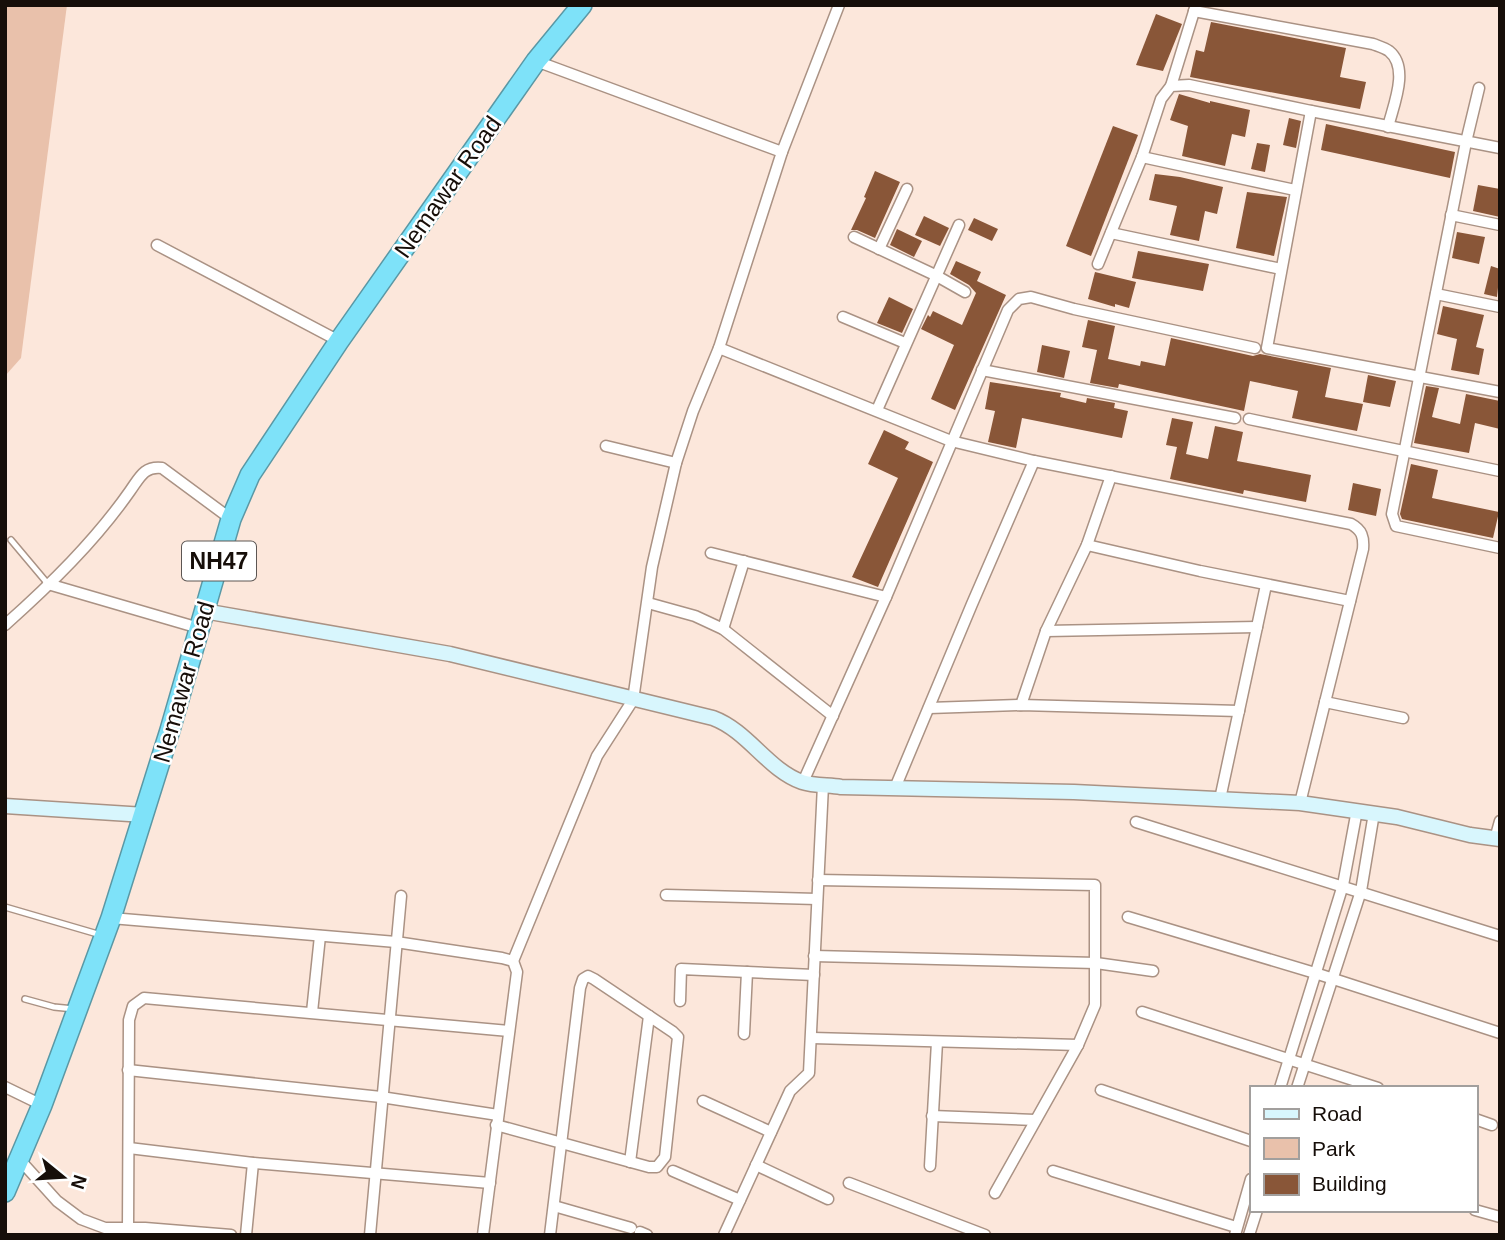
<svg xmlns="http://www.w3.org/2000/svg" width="1505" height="1240" font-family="Arial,sans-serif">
	<rect width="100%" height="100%" fill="#fce7db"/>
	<!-- green -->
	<polygon fill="#e9c1ab" points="5,5 67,5 21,358 5,376"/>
	<!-- building -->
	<g fill="#895638">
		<polygon points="1156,14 1182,24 1163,71 1136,65"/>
		<polygon points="1211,22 1346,48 1340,77 1366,82 1360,109 1190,77 1196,50 1204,52"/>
		<polygon points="1179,94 1210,103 1210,101 1250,110 1245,137 1232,134 1225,166 1182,156 1188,126 1170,120"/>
		<polygon points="1289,118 1301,121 1296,148 1283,145"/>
		<polygon points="1326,124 1455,152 1450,178 1321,150"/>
		<polygon points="1113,126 1138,135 1091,256 1066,246"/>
		<polygon points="1257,143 1270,145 1265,172 1251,169"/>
		<polygon points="875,171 900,182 875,238 857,230 851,230 866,198 864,197"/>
		<polygon points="1155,174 1180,177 1223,187 1217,214 1205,211 1199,241 1170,235 1177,206 1149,200"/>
		<polygon points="1478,185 1500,189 1500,217 1473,211"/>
		<polygon points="1247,192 1287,197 1274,256 1236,248"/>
		<polygon points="924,216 949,228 940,246 915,235"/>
		<polygon points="974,218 998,229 992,241 968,230"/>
		<polygon points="897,229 922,241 914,257 890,245"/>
		<polygon points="1457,232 1485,237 1479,264 1452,258"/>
		<polygon points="1138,251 1209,264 1203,291 1132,278"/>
		<polygon points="956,261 981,272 977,281 1006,295 955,410 931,399 954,345 921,329 928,315 930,317 933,311 962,325 976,293 969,285 950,274"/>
		<polygon points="1491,266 1500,269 1497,297 1484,294"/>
		<polygon points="1095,272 1136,282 1129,308 1115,304 1115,307 1088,299"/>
		<polygon points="889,297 913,309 902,333 877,323"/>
		<polygon points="1443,306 1484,315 1476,347 1484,349 1479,375 1451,370 1457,339 1437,334"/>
		<polygon points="1088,320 1115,326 1108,359 1140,366 1141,361 1165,366 1171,338 1253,356 1260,354 1331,368 1325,397 1363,404 1357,431 1292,418 1298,391 1250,381 1244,411 1119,384 1118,388 1090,383 1097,350 1082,347"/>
		<polygon points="1042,345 1070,351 1064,378 1037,372"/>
		<polygon points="1368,375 1396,381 1390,407 1363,402"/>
		<polygon points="990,382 1061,393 1060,397 1086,403 1087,398 1115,403 1114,408 1128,411 1122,438 1022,418 1016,448 988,442 995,411 985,409"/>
		<polygon points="1426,386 1439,388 1432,417 1460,424 1466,394 1500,401 1500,429 1475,423 1469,453 1414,443"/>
		<polygon points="1172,418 1193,422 1186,454 1208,459 1215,426 1243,432 1237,461 1311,475 1306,502 1244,490 1243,494 1170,479 1177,447 1166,445"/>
		<polygon points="884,430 909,442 905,449 933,462 878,587 852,577 898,478 868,464"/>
		<polygon points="1411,464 1438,470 1432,498 1499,512 1493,538 1402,519 1400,514"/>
		<polygon points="1353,483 1381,489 1376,516 1348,510"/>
	</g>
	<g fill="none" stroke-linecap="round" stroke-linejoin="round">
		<defs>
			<g id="lane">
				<polyline points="11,540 48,584"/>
				<polyline points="5,907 101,935"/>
				<polyline points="25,999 54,1007 74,1009"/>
			</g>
			<g id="street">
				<path d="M1194 11 1373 44C1378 46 1385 48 1389 51 1410 68 1393 106 1388 127"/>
				<polyline points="1171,86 1196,5"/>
				<polyline points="1479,88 1466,142 1392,514 1396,526 1500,548"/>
				<polyline points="1311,111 1500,148"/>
				<polyline points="782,152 839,5"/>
				<polyline points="1142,157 1295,190"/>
				<polyline points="1451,215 1500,225"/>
				<polyline points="1111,233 1281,269"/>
				<polyline points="854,237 935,275 965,292"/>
				<polyline points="157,245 339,341"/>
				<polyline points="879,249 907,189"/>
				<polyline points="1098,264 1142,157 1161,99 1171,86 1189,85 1311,111 1267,348 1500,392"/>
				<polyline points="1436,294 1500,307"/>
				<polyline points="843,317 905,343"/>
				<path d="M719 348 951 441 1034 461 1351 524C1362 530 1364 537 1363 549L1300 803"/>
				<polyline points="982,370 1235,418"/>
				<polyline points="877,410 959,225"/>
				<polyline points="1249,419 1500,471"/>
				<polyline points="606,446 676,463"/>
				<polyline points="1087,545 1200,571 1350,601"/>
				<polyline points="711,553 886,597"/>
				<polyline points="48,584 199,628"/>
				<polyline points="648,603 695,616 723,629 833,716"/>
				<path d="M5 625C51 584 95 541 130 491 140 477 144 466 162 468L231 519"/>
				<polyline points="723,629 744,561"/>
				<polyline points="1046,631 1257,627"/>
				<polyline points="1325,702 1403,718"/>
				<polyline points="1021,705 1046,631 1087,545 1111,476"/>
				<polyline points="929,708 1021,705 1239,711"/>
				<polyline points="803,782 886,597 1008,310 1019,299 1031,297 1074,309 1255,348"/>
				<polyline points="895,788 972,604 1034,461"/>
				<polyline points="1220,799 1266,585"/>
				<polyline points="1136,822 1500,936"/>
				<polyline points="1495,839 1500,821"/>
				<polyline points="818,880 1095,885 1095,1005 1078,1045 995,1193"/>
				<polyline points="666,895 817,899"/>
				<polyline points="1128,917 1315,973 1500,1033"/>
				<polyline points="111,918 396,942 502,958 513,961 517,972 483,1235"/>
				<polyline points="814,956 1096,963 1153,971"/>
				<polyline points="513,961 597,756 633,700 652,567 676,463 693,411 719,348 782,152 536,61"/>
				<polyline points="680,1001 681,969 814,975"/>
				<polyline points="312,1012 320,936"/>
				<polyline points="1142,1012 1378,1088"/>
				<polyline points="744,1034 747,972"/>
				<polyline points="812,1038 1078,1045"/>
				<polyline points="128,1070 381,1097 498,1115"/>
				<polyline points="5,1087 42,1105"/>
				<polyline points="1280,1088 1343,885 1357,810"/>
				<polyline points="1297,1088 1361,891 1374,813"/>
				<polyline points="1101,1090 1251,1141"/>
				<polyline points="703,1101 771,1132"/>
				<polyline points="932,1116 1035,1120"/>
				<polyline points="1475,1119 1492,1125"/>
				<polyline points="496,1125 649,1167 657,1167 665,1157 678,1037 673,1032 594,979 588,976 583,979 580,988 550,1235"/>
				<polyline points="129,1148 253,1163 490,1183"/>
				<polyline points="20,1160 57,1201 81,1219 105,1228 145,1228 231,1235"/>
				<polyline points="630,1162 649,1016"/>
				<polyline points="756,1165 828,1199"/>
				<polyline points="930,1166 937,1042"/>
				<polyline points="673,1171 740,1200"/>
				<polyline points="1053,1171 1236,1227"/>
				<polyline points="849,1183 985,1235"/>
				<polyline points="554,1206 631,1228"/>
				<polyline points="1475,1210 1500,1217"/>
				<polyline points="128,1228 129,1020 133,1006 144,998 509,1031"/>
				<polyline points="640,1232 647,1235"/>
				<polyline points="246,1235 253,1163"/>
				<polyline points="370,1235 401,896"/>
				<polyline points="724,1235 790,1091 809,1073 823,785"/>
				<polyline points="1235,1235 1251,1179"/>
				<polyline points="1249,1235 1257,1210"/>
			</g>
			<g id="secondary">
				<path d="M204 611 450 654 713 718C748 731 768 770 802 782 814 786 829 785 841 787L1074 792 1300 803 1397 817 1470 835 1500 839"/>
				<polyline points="5,806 145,815"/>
			</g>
			<polyline id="highway" points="5,1192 42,1105 111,918 170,730 231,519 250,475 339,341 536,61 582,5"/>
		</defs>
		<!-- lane casing -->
		<use href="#lane" stroke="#aa9284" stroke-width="8"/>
		<!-- street casing -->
		<use href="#street" stroke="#aa9284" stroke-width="13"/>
		<!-- secondary casing -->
		<use href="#secondary" stroke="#aa9284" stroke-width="17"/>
		<!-- highway casing -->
		<use href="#highway" stroke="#5a98a5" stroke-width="22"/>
		<!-- lane -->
		<use href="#lane" stroke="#fff" stroke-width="5"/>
		<!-- street -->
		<use href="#street" stroke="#fff" stroke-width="10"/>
		<!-- secondary -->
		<use href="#secondary" stroke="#d8f6fd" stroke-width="14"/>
		<!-- highway -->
		<use href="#highway" stroke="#7ee2f9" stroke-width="19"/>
	</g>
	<g text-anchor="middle" stroke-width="5" stroke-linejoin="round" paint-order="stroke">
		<!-- shield labels -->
		<rect fill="#fff" stroke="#5c5653" stroke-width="2" x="182" y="541.5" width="74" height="39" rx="5"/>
		<g font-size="23" font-weight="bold" fill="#160e09">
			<text x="219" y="569">NH47</text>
		</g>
		<!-- street labels -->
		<g font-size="24" fill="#160e09" stroke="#fff">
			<text transform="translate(448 187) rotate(-55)" y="8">Nemawar Road</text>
			<text transform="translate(184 682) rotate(-74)" y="8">Nemawar Road</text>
		</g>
	</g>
	<!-- border -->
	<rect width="1505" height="1240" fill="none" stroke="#160e09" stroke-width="14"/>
	<!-- legend -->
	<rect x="1250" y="1086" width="228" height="126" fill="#ffffff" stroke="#a29f9d" stroke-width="2"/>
	<rect x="1264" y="1109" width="35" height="10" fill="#d8f6fd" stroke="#a29f9d" stroke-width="2"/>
	<text x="1312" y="1121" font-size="21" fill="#160e09">Road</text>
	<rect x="1264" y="1138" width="35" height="21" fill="#e9c1ab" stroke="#a29f9d" stroke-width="2"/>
	<text x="1312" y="1156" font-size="21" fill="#160e09">Park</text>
	<rect x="1264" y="1174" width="35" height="21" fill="#895638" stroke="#a29f9d" stroke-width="2"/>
	<text x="1312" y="1191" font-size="21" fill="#160e09">Building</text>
	<!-- north arrow -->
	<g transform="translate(63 1177) rotate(108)" stroke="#ffffff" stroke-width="5" paint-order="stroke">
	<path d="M0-5L12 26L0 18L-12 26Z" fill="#160e09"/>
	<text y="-10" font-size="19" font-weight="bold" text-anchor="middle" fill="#160e09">N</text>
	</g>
</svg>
